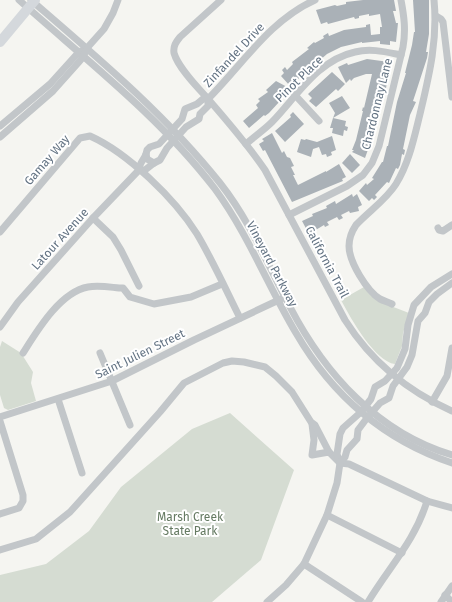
<svg xmlns="http://www.w3.org/2000/svg" width="452" height="602" font-family="'Fira Sans',sans-serif">
	<rect width="100%" height="100%" fill="#f5f5f1"/>
	<!-- green -->
	<g fill="#d5dcd2">
		<path d="M364 287 383 303 409 313 403 333 402 346 395 364C375 362 350 317 341 300Z"/>
		<polygon points="2,341 21,353 33,372 31,383 36,401 8,410 4,408 0,395 0,347"/>
		<polygon points="230,413 294,470 261,560 212,602 0,602 0,575 46,564 89,531 121,487 192,429"/>
	</g>
	<!-- building -->
	<g fill="#aab1b7">
		<polygon points="363,0 394,0 396,11 393,11 396,23 398,23 396,42 390,41 390,45 380,44 380,41 362,43 362,42 341,47 327,54 290,86 281,76 284,73 282,70 285,67 287,70 293,64 292,62 309,49 307,48 314,42 315,43 324,38 323,36 328,33 329,36 344,30 366,27 366,25 370,24 371,35 380,34 380,27 382,27 380,14 369,16 369,14 359,16 359,18 355,19 354,17 328,24 327,22 321,24 316,10 335,5 337,6 346,4 346,2"/>
		<polygon points="413,0 429,0 429,34 426,52 428,52 427,58 416,92 413,101 416,102 410,115 403,149 405,150 404,155 402,154 400,165 398,169 396,168 389,183 387,182 375,195 377,197 374,200 372,198 369,201 359,191 366,183 367,185 374,179 372,178 382,162 383,162 387,146 388,146 397,102 406,73 405,73 412,45 414,32 415,32"/>
		<polygon points="367,59 389,62 388,78 386,88 384,88 376,127 365,158 352,152 354,150 352,150 356,140 363,111 362,111 363,107 364,108 372,74 366,74 354,78 351,81 350,79 346,83 338,67 347,63 348,65"/>
		<polygon points="332,72 345,84 338,91 336,89 316,107 309,101 312,98 308,94"/>
		<polygon points="276,81 289,88 279,98 280,101 269,113 265,116 264,115 249,128 243,121 258,108 256,105 260,101 258,99 268,92 266,90"/>
		<polygon points="342,96 350,108 333,118 335,113 329,103"/>
		<polygon points="293,112 304,124 285,142 275,131 291,117 290,115"/>
		<polygon points="333,118 346,121 345,126 348,127 347,131 344,130 343,136 332,133 333,128 330,128"/>
		<polygon points="272,133 282,153 284,151 287,157 290,158 294,166 291,167 295,175 293,175 298,185 326,171 326,172 339,164 346,177 342,179 343,181 338,183 292,202 265,150 263,151 259,144 264,141 262,139"/>
		<polygon points="332,136 336,150 331,152 332,155 327,157 326,154 322,155 319,147 313,149 311,157 297,152 301,139 305,140 306,139 317,142"/>
		<polygon points="350,154 360,165 352,173 342,163"/>
		<polygon points="352,194 353,197 357,194 362,205 358,207 359,211 350,213 349,211 341,215 343,218 339,220 337,217 327,222 329,225 325,227 324,225 309,234 302,221 313,216 312,214 327,208 326,206 335,201 336,204"/>
	</g>
	<g fill="none" stroke-linecap="round" stroke-linejoin="round">
		<!-- minor -->
		<g stroke="#c2c6c9" stroke-width="7">
			<path d="M19 0C86 60 160 117 215 189 248 234 268 286 296 333 332 395 384 440 452 463"/>
			<path d="M31 0C97 57 165 114 220 183 250 221 268 265 290 307 325 374 378 433 452 455"/>
			<path d="M221 0 180 37C176 42 173 46 174 53 178 68 199 89 209 100 229 123 248 145 265 170L345 320C371 361 407 391 452 411"/>
			<polyline points="436,16 441,19 443,22 452,97"/>
			<polyline points="295,95 319,121"/>
			<polyline points="0,126 50,84 78,53 81,51"/>
			<polyline points="0,137 53,91 78,63 83,57 87,48 104,29 113,13 118,0"/>
			<path d="M246 144C255 136 264 130 272 122 297 96 318 60 355 52 371 48 386 52 401 55"/>
			<path d="M154 163 147 159 146 154 147 150 150 147 159 144 182 119 185 109 197 104 203 99H208C242 65 270 20 315 0"/>
			<polyline points="139,170 145,170 154,163 160,160 167,148 186,127 199,119 200,114 208,106 208,99"/>
			<path d="M289 215 347 186 363 175 372 163 379 146 403 47C406 30 404 16 401 0"/>
			<polyline points="93,218 113,237 121,250 139,286"/>
			<polyline points="438,228 439,230 443,231 452,225"/>
			<path d="M0 232 80 138 90 136C128 153 175 199 197 234 213 261 226 290 240 318"/>
			<path d="M392 304C388 302 384 301 380 299 367 291 349 262 349 246 349 239 352 231 356 225 369 211 386 200 396 184 409 163 414 138 420 114 429 76 438 40 434 0"/>
			<path d="M0 327 18 302 93 218 139 170C139 163 144 160 146 154"/>
			<path d="M23 353C37 331 60 292 88 287 98 285 109 287 119 288H123L130 297 154 304 191 297 222 284"/>
			<polyline points="100,353 130,425"/>
			<polyline points="58,399 82,473"/>
			<polyline points="432,402 447,376 452,348"/>
			<polyline points="0,417 112,381 194,340 281,299"/>
			<polyline points="0,421 23,495 23,501 19,508 0,514"/>
			<polyline points="312,424 314,440 312,455 329,452 340,463 349,464 427,501"/>
			<polyline points="340,463 337,454 340,434 343,428 361,412 371,399 375,387 385,381 397,368 405,349 408,325 414,305 431,287 452,274"/>
			<polyline points="327,515 402,553"/>
			<polyline points="0,550 36,539 70,512 160,412 184,383 223,363 232,361 244,362 265,367 276,376 292,392 311,422 315,425 329,452"/>
			<polyline points="304,564 362,602"/>
			<polyline points="445,595 452,602"/>
			<polyline points="267,602 286,585 304,564 327,515 337,483 340,463 345,457 347,450 357,439 358,430 367,418 380,403 389,398 393,386 407,367 412,355 418,321 425,313 429,302 437,294 452,283"/>
			<path d="M368 602C389 567 415 541 427 501L452 508"/>
			<polyline points="441,602 452,586"/>
		</g>
		<!-- highway -->
		<polyline stroke="#d4d8dc" stroke-width="10" points="0,42 35,0"/>
	</g>
	<g text-anchor="middle" stroke-width="4" stroke-linejoin="round" paint-order="stroke">
		<!-- street labels -->
		<g font-size="12" fill="#637383" stroke="#fff">
			<text transform="translate(234 55) rotate(-47)" y="4">Zinfandel Drive</text>
			<text transform="translate(299 79) rotate(-44)" y="4">Pinot Place</text>
			<text transform="translate(377 104) rotate(-76)" y="4">Chardonnay Lane</text>
			<text transform="translate(47 160) rotate(-49)" y="4">Gamay Way</text>
			<text transform="translate(60 239) rotate(-48)" y="4">Latour Avenue</text>
			<text transform="translate(327 262) rotate(62)" y="4">California Trail</text>
			<text transform="translate(272 264) rotate(62)" y="4">Vineyard Parkway</text>
			<text transform="translate(140 354) rotate(-26)" y="4">Saint Julien Street</text>
		</g>
		<!-- park labels -->
		<g font-size="12" fill="#657a62" stroke="#fff">
			<text x="190" y="521">Marsh Creek<tspan x="190" dy="14">State Park</tspan></text>
		</g>
	</g>
</svg>
